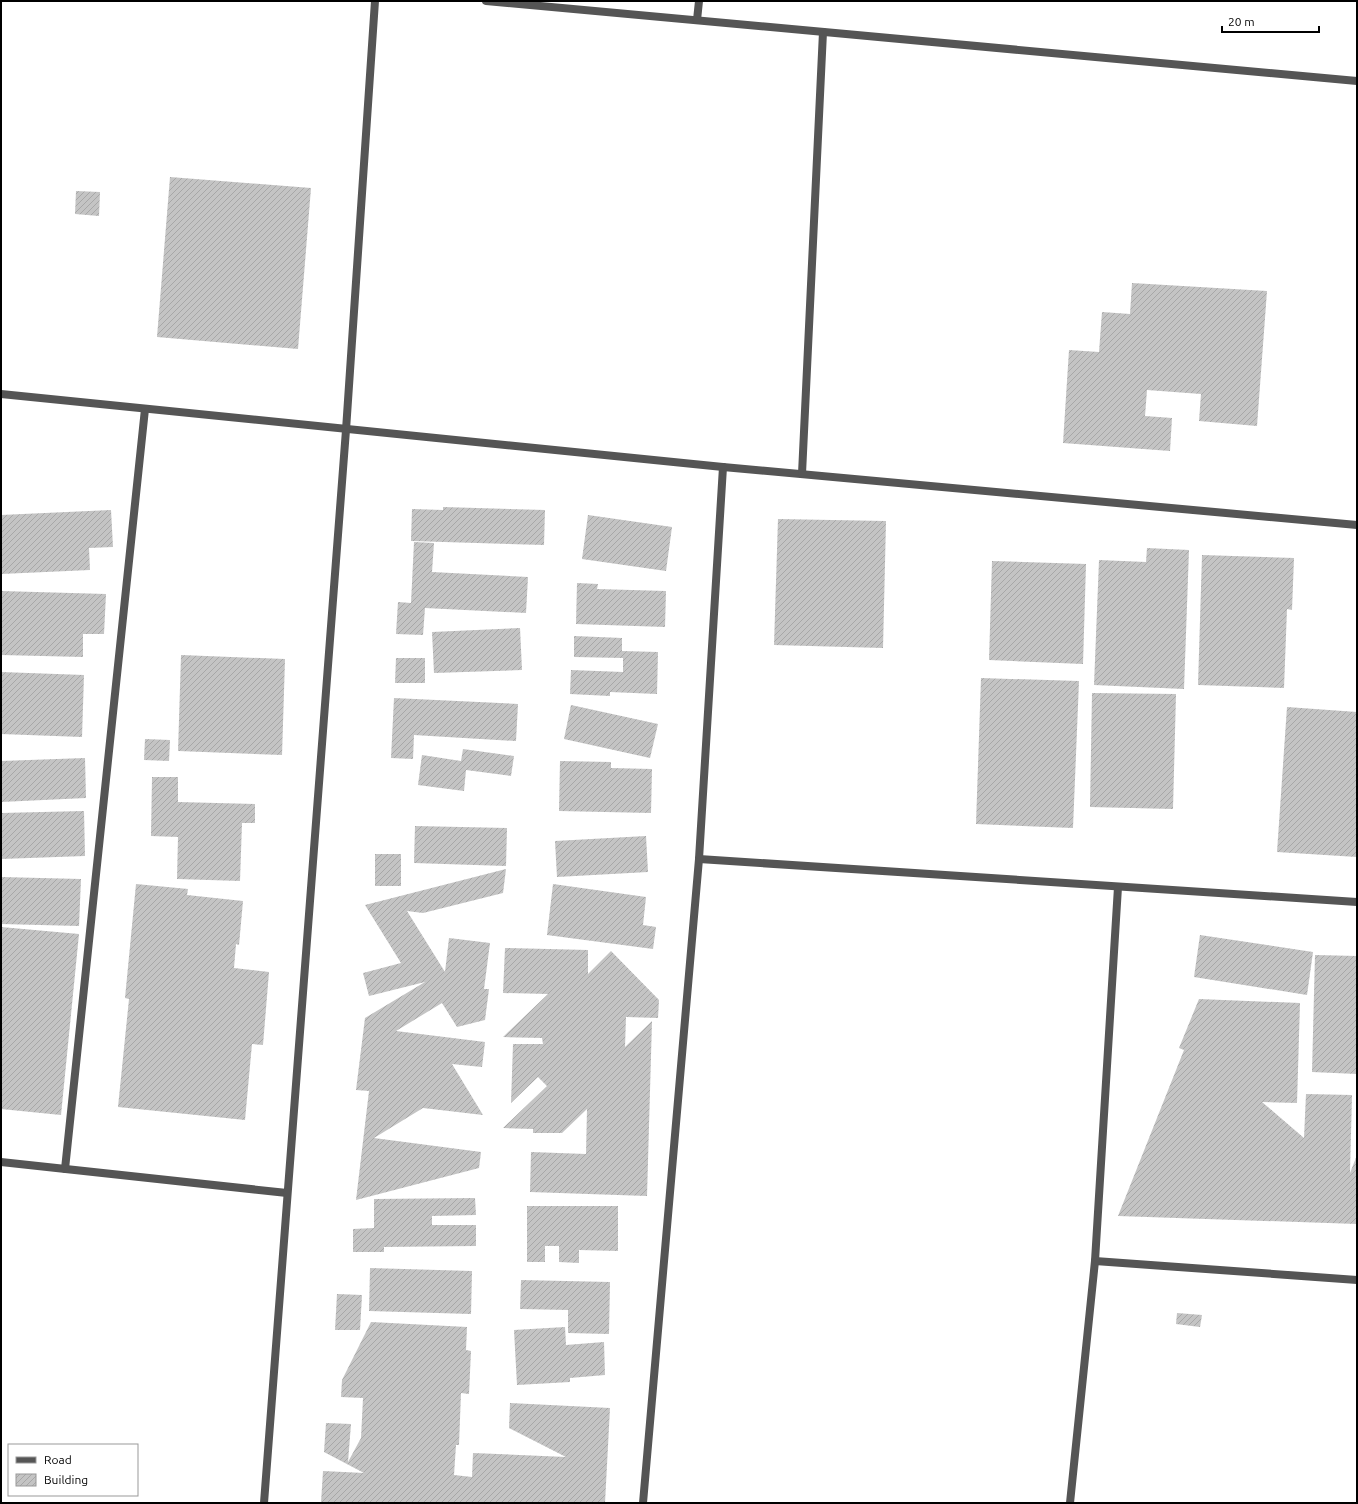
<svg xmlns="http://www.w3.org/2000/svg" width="1358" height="1504" font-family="Ubuntu,sans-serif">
	<defs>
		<pattern id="building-hatch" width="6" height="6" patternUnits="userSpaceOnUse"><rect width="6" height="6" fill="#c4c4c4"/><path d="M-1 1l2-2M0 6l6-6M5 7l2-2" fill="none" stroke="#a7a7a7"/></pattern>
	</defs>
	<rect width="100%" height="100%" fill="#fff"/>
	<!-- building -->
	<g fill="url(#building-hatch)">
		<polygon points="170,177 311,188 298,349 157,337"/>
		<polygon points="76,191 100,192 99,216 75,214"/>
		<polygon points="1132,283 1267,291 1257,426 1199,421 1201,394 1147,390 1145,416 1172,418 1170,451 1063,443 1069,350 1099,352 1102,312 1130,314"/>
		<polygon points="443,507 545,510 544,545 411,541 412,509 443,510"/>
		<polygon points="111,510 113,547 89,548 90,570 1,574 1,515"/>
		<polygon points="588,515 672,527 666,571 582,559"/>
		<polygon points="778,519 886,521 883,648 774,645"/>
		<polygon points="414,542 434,543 432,572 528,577 526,613 425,608 423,635 396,634 398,602 411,603"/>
		<polygon points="1147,548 1189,550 1184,689 1094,685 1099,560 1146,562"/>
		<polygon points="1202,555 1294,558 1292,610 1287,609 1284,688 1198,685"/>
		<polygon points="992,561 1086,564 1083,664 989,660"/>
		<polygon points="577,583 598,584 597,589 666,591 665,627 576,624"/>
		<polygon points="1,591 106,594 104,634 83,634 83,657 1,655"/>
		<polygon points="520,628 522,670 434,673 432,632"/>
		<polygon points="574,636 622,638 622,651 658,652 657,694 610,692 610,696 570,694 571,670 623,672 623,658 574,657"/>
		<polygon points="181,655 285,659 282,755 178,751"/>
		<polygon points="396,658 425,658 425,683 395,683"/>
		<polygon points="1,672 84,675 82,737 1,734"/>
		<polygon points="981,678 1079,681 1073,828 976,824"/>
		<polygon points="1092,693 1176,694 1173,809 1090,807"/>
		<polygon points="394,698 518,704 516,741 414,735 413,759 391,758"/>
		<polygon points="571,705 658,724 650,758 564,739"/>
		<polygon points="1287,707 1357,712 1357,857 1277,852"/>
		<polygon points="145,739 170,740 169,761 144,760"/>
		<polygon points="463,749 514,756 511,776 466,770 464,791 418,785 422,755 461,761"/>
		<polygon points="85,758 86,798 1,802 1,761"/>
		<polygon points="560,761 611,762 611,768 652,769 651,813 559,811"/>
		<polygon points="152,777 178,777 178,802 255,804 255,823 242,823 240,881 177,879 178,837 151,836"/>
		<polygon points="84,811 85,856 1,859 1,813"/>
		<polygon points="415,826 507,828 506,866 414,863"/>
		<polygon points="646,836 648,872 557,877 555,841"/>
		<rect x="375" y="854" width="26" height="32"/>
		<polygon points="506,869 503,893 423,913 407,911 445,972 449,938 490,943 484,989 489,989 485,1020 457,1027 442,1003 396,1031 485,1042 482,1067 452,1064 483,1115 423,1108 374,1138 481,1152 479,1168 356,1200 369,1091 356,1090 365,1018 425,982 369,996 363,973 401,963 365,905"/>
		<polygon points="1,877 81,879 79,926 1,924"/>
		<polygon points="136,884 188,889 187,895 243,901 239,945 236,944 234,968 269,972 263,1045 252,1044 245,1120 118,1107 129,999 125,998"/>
		<polygon points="553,884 646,897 643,925 656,927 653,949 547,935"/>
		<polygon points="1,927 79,934 61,1115 1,1109"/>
		<polygon points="1200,935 1313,952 1307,995 1194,977"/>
		<polygon points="505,948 588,950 588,974 611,951 659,1000 658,1018 626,1017 625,1047 652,1021 647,1196 530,1192 531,1152 586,1154 587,1109 562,1133 533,1133 533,1129 503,1128 547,1086 538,1077 511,1103 513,1044 543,1044 542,1038 503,1037 548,994 503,993"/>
		<polygon points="1315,955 1357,956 1357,1074 1312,1072"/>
		<polygon points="1199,999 1300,1003 1297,1103 1262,1102 1304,1138 1306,1094 1352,1095 1350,1173 1357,1155 1357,1224 1118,1216 1184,1050 1179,1048"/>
		<polygon points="475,1198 476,1215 432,1216 432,1225 476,1225 476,1246 384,1247 384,1252 353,1252 353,1229 374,1228 374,1199"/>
		<polygon points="527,1206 618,1206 618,1251 579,1250 579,1263 559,1262 559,1246 545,1246 545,1262 527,1262"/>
		<polygon points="370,1268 472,1271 471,1314 369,1311"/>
		<polygon points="521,1280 610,1282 609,1334 568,1333 568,1310 520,1309"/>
		<polygon points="337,1294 362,1295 360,1330 335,1330"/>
		<polygon points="1177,1313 1202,1315 1200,1327 1176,1324"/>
		<polygon points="371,1322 467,1327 466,1350 471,1351 469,1394 461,1393 459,1445 456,1445 454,1475 472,1477 473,1453 566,1457 509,1428 510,1403 610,1408 605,1503 321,1503 323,1471 364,1473 324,1452 326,1423 351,1424 348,1462 361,1438 363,1398 341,1397 342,1380"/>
		<polygon points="565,1327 566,1345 604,1342 605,1375 570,1378 570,1382 517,1385 514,1330"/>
	</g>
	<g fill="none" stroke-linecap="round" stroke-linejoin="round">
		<!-- minor -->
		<g stroke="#555" stroke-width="8">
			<polyline points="486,1 1357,81"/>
			<polyline points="697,20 699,1"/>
			<polyline points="1,394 723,467 1357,525"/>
			<polyline points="802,474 823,32"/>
			<polyline points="699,859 1357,902"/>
			<polyline points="1,1162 287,1193"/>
			<polyline points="65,1169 145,409"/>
			<polyline points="1095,1261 1357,1280"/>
			<polyline points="264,1503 346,430 375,1"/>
			<polyline points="643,1503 699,859 723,467"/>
			<polyline points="1070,1503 1095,1261 1118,887"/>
		</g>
	</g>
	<!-- border -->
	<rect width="1358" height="1504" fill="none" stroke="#000000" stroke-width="4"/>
	<!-- legend -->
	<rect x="8" y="1444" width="130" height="52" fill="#ffffff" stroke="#999999"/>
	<rect x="16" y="1457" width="20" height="6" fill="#555555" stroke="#999999"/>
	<text x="44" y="1464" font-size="12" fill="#000000">Road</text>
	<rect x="16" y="1474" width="20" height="12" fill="url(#building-hatch)" stroke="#999999"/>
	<text x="44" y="1484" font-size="12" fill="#000000">Building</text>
	<!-- scale -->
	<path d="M1222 26v6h97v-6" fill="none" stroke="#000000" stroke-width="2"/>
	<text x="1228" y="26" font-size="12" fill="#000000" stroke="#ffffff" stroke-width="3" paint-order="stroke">20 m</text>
</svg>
